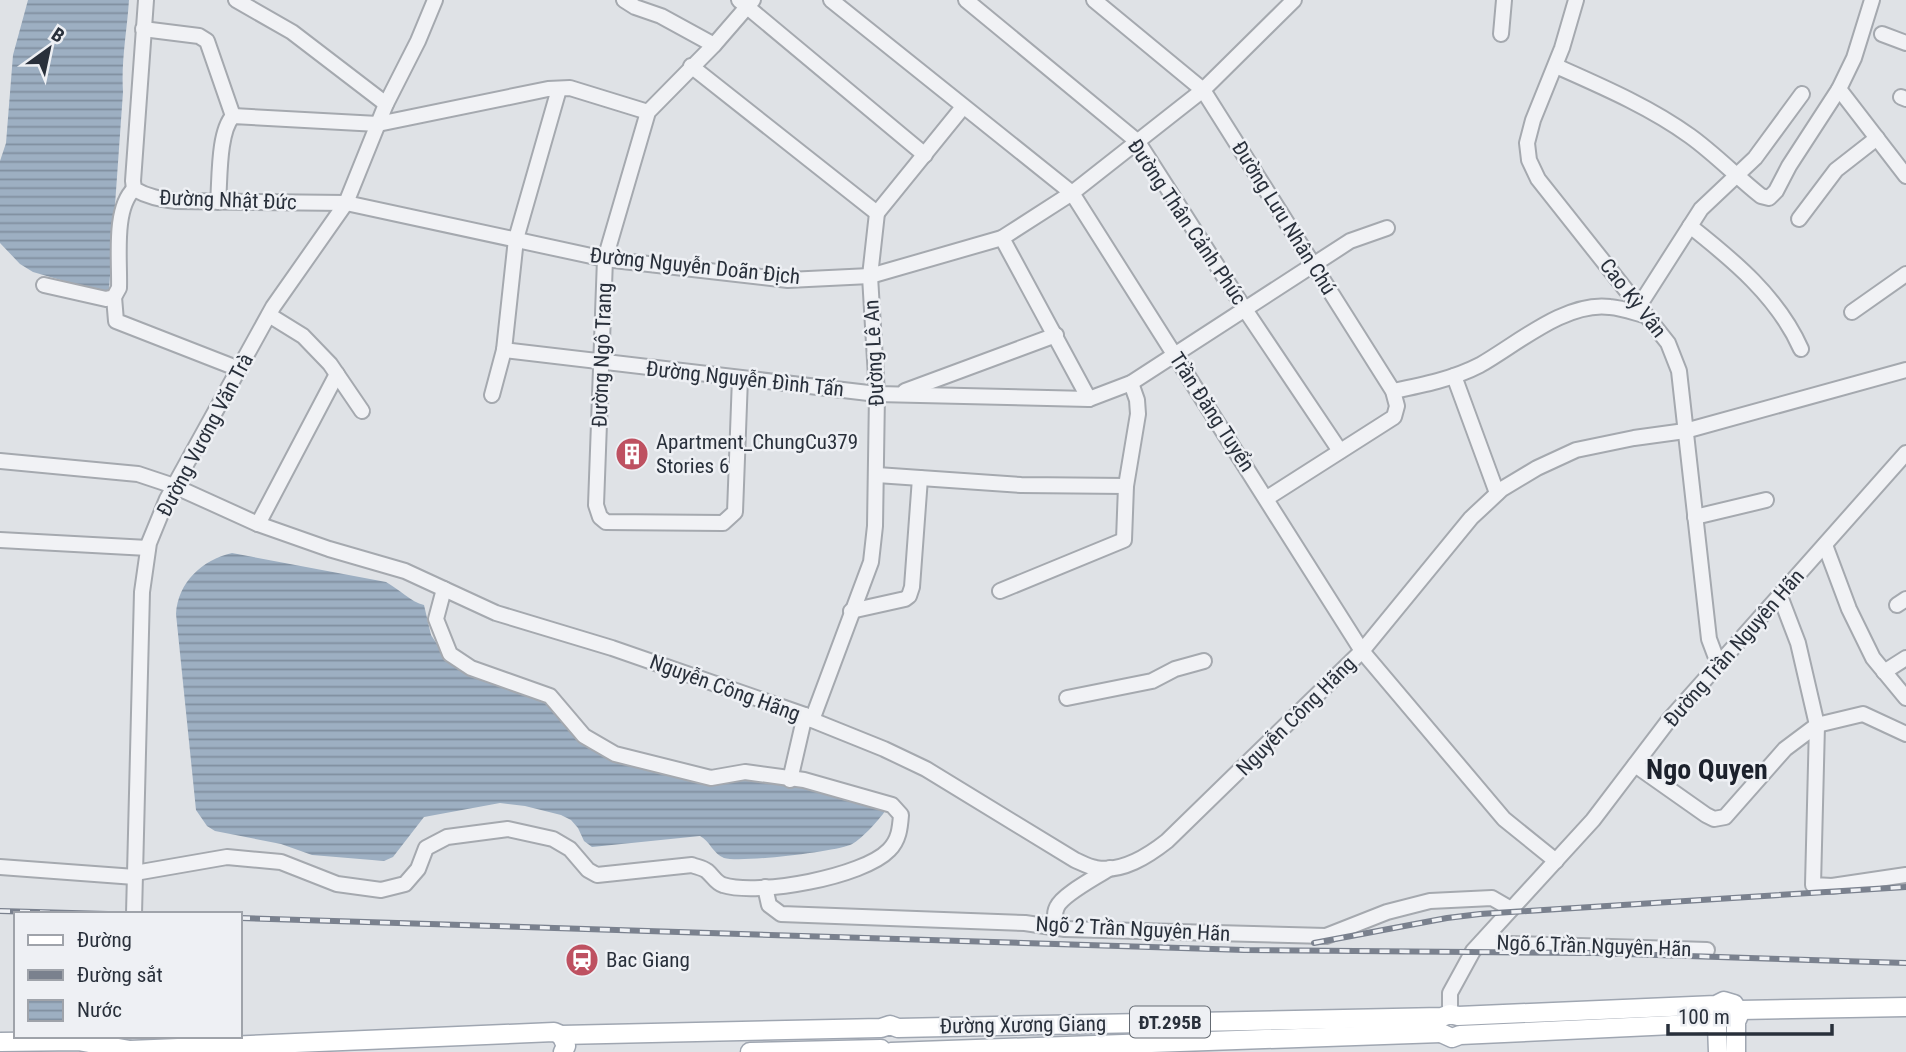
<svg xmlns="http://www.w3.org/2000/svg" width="1906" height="1052" font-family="'Roboto Condensed',sans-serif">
	<defs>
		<pattern id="water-rules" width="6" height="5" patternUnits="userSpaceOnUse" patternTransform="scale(1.75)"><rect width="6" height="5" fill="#9dafc2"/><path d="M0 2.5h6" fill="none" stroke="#808f9f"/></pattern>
	</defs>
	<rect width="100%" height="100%" fill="#dfe2e6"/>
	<!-- water -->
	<g fill="url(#water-rules)">
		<path d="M28 0H129C127 31 121 61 123 92L109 290 102 292 33 272 20 264 0 243V161L6 143 13 55Z"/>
		<path d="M232 553 386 582C399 589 411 602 424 605L431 635 437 644 464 660 537 686 585 737 686 769 712 773 745 765 770 768 886 807 885 811C880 819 859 842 850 845 832 852 740 863 724 858 713 854 710 841 700 836L592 847 584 841 578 828 571 820 561 815 525 806 500 803 424 817 393 857 384 861 312 855 281 844 215 831 207 826 196 810 176 614C178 582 202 560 232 553Z"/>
	</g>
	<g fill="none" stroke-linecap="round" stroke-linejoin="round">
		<defs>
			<g id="minor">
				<path d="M146 0 133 181 134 189C148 197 160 199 176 201L346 203 605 259 788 280 870 276 1002 238 1072 193 1203 90 1294 0"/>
				<polyline points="236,0 292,32 386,104"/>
				<polyline points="624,0 635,7 661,16 714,45"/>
				<polyline points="739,0 925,155"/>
				<polyline points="831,0 1072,193 1362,651 1504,819 1556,861"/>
				<polyline points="966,0 1138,142 1244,308 1340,451"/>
				<polyline points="1094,0 1203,90 1393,391 1397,406 1394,417 1267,498"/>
				<polyline points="1576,0 1562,48 1533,120 1527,143 1529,160 1538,179 1668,343 1679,371 1709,639 1715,655 1723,661"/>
				<polyline points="1872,0 1854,58 1839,89 1906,176"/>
				<polyline points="143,29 199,36 207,41 233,116"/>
				<polyline points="1501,34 1504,0"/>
				<polyline points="1882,34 1906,43"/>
				<polyline points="691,66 877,213 870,276 877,394 875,526 871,562 812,720"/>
				<path d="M1556 66C1601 86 1650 107 1690 136 1715 154 1737 177 1761 196L1769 198 1776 191 1789 166 1839 89"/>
				<polyline points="1901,97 1906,99"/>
				<path d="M218 202C220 180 218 132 233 116L378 124 548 89 570 88 648 112"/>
				<polyline points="877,213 963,107"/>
				<polyline points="1799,219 1836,170 1877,138"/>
				<path d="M1690 226C1733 260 1778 297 1801 349"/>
				<polyline points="1002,238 1089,399"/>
				<path d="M44 285 106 299 114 297 119 288C120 260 113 209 134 189"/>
				<polyline points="114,297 116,321 239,369"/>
				<polyline points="1639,306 1701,209 1755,158 1802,94"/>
				<polyline points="1852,312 1906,274"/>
				<polyline points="269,315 303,336 330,364 362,411"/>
				<polyline points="504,350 877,394 1089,399 1131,383 1350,241 1387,228"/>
				<polyline points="1454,376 1497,493"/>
				<polyline points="740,378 735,512 723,523 606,522 600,517 596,505 605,259 648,112 714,45 753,0"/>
				<polyline points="905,391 1056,335"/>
				<path d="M1393 391C1423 385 1453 379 1480 365 1517 344 1566 301 1610 307 1623 308 1635 313 1647 316"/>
				<polyline points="492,395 504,350 516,239 559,89"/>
				<path d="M0 461 138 474 174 486 258 524 329 549 405 571 496 613 612 648 805 715 812 720 884 749 926 769 1075 860C1082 863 1089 867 1096 868 1122 873 1148 856 1167 841L1362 651 1471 518 1502 489 1537 468 1576 450 1634 438 1685 431 1906 370"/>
				<polyline points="877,475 1021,485 1126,486"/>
				<polyline points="1695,517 1766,500"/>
				<polyline points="258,524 337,374"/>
				<polyline points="0,540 148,548"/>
				<polyline points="1825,545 1849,609 1873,658 1906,698"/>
				<polyline points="1000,591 1124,540 1126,486 1138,414 1137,400 1131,383"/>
				<polyline points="1780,596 1798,643 1817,725 1863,714 1906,734"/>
				<polyline points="1897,605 1906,599"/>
				<polyline points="851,611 905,599 909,596 912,587 920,478"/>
				<polyline points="1884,672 1906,658"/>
				<polyline points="1067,698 1152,681 1175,669 1204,661"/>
				<polyline points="1635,765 1706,815 1714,819 1725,817 1785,749 1817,725 1813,885 1832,886 1906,875"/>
				<polyline points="790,780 805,715"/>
				<polyline points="0,867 135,877"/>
				<path d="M135 873 227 857 281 862 337 884 381 890 405 884 418 869 426 848 447 837 508 829 553 839 570 849 588 870 597 875 692 865C697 867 703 868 707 871 713 876 716 883 723 885 758 896 863 877 889 850 899 840 900 828 901 815L892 805 804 780 745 772 711 778 615 754 584 736 550 696 471 668 450 654 436 619 444 589"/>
				<polyline points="765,887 769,905 781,914 1025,923 1065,929 1326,936 1387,912 1430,901 1492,898 1511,909"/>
				<polyline points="134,914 142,592 149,543 167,499 273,307 346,203 386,104 418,41 435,0"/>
				<path d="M1059 928C1056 921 1053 915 1057 907 1063 894 1097 877 1110 868"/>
				<polyline points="1481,943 1707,950"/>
				<polyline points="1450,1014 1450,993 1473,951 1593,820 1669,720 1906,453"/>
			</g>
			<g id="major">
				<polyline points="1739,1010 1906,1007"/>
				<polyline points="1717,1026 1718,1052"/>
				<polyline points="1441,1033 1452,1038 1460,1035 1715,1023"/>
				<polyline points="561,1035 566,1046 563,1052"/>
				<polyline points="0,1042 78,1041 130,1050"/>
				<polyline points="122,1052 130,1050 554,1032 561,1035 881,1028 890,1025 898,1028 1442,1017 1450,1014 1458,1016 1716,1005 1724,1001 1734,1004 1739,1015 1736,1022 1736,1052"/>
				<polyline points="750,1052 881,1049"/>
				<polyline points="891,1052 1441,1033"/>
			</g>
		</defs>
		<!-- minor casing -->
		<use href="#minor" stroke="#a5a9af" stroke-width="18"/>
		<!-- major casing -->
		<use href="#major" stroke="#9fa6b1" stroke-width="21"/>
		<!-- minor -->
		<use href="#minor" stroke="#f1f2f5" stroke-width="14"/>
		<!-- major -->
		<use href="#major" stroke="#fff" stroke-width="18"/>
		<defs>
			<g id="rail">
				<polyline points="0,911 108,914"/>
				<polyline points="240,918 1244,950 1595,953 1906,963"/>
				<polyline points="1314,943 1447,918 1480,914 1906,887"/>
			</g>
		</defs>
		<!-- rail casing -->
		<use href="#rail" stroke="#7a818e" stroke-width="6"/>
		<!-- rail -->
		<use href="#rail" stroke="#eef0f4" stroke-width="3.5" stroke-dasharray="10" stroke-linecap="butt"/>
	</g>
	<!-- icons -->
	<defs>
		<symbol id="building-disc" viewBox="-11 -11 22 22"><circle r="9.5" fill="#be5161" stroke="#eef0f4"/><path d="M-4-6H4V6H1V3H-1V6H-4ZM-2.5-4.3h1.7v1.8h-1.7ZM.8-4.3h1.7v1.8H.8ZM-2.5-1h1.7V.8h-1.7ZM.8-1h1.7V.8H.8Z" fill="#fff"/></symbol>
		<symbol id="station-disc" viewBox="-11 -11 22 22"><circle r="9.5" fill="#be5161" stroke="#eef0f4"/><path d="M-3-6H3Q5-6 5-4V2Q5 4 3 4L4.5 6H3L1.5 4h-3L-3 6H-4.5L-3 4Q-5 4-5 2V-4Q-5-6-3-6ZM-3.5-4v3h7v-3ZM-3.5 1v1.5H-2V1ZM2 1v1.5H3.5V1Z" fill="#fff"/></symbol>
	</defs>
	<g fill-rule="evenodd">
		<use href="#building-disc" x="613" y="435" width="38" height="38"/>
		<use href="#station-disc" x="563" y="941" width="38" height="38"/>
	</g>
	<g text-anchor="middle" stroke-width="5" stroke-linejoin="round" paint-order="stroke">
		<!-- shield labels -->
		<rect fill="#eef0f4" stroke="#646a72" stroke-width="2" x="1130" y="1006.5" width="80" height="31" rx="5"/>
		<g font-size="19" font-weight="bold" fill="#29303b">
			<text x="1170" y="1029">ĐT.295B</text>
		</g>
		<!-- street labels -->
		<g font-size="21" fill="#29303b" stroke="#eef0f4">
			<text transform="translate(228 200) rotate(2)" y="7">Đường Nhật Đức</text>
			<text transform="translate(1284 218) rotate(58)" y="7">Đường Lưu Nhân Chú</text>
			<text transform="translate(1187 222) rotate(56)" y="7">Đường Thân Cảnh Phúc</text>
			<text transform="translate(695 266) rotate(6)" y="7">Đường Nguyễn Doãn Địch</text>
			<text transform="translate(1633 298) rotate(52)" y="7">Cao Kỳ Vân</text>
			<text transform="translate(874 353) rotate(-93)" y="7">Đường Lê An</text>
			<text transform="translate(602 355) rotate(-88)" y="7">Đường Ngô Trang</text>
			<text transform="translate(745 379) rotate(6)" y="7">Đường Nguyễn Đình Tấn</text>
			<text transform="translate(1212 412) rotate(57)" y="7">Trần Đăng Tuyển</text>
			<text transform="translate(205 435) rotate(-62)" y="7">Đường Vương Văn Trà</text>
			<text transform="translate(1734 648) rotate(-49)" y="7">Đường Trần Nguyên Hãn</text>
			<text transform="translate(725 688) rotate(20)" y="7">Nguyễn Công Hãng</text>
			<text transform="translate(1296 716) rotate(-45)" y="7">Nguyễn Công Hãng</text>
			<text transform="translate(1133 929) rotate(3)" y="7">Ngõ 2 Trần Nguyên Hãn</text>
			<text transform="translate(1594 946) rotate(2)" y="7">Ngõ 6 Trần Nguyên Hãn</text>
			<text transform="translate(1023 1025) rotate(-1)" y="7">Đường Xương Giang</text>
		</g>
		<!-- poi labels -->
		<g font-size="21" fill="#29303b" stroke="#eef0f4" text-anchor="start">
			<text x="656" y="449">Apartment_ChungCu379<tspan x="656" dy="24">Stories 6</tspan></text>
			<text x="606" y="967">Bac Giang</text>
		</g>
		<!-- district labels -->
		<g font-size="28" font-weight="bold" fill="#1c212c" stroke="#eef0f4">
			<text x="1707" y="779">Ngo Quyen</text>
		</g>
	</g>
	<!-- legend -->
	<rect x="14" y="912" width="228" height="126" fill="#eef0f4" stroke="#9fa3aa" stroke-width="2"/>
	<rect x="28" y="935" width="35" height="10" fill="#ffffff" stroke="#9fa3aa" stroke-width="2"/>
	<text x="77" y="947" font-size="21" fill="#29303b">Đường</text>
	<rect x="28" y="970" width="35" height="10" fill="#7a818e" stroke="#9fa3aa" stroke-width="2"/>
	<text x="77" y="982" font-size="21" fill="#29303b">Đường sắt</text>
	<rect x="28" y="1000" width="35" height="21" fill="url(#water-rules)" stroke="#9fa3aa" stroke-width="2"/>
	<text x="77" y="1017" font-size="21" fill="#29303b">Nước</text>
	<!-- north arrow -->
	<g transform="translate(49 49) rotate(33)" stroke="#eef0f4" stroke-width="5" paint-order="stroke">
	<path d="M0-5L12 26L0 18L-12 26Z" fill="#29303b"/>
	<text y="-10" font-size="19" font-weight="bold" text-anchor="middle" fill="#29303b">B</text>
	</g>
	<!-- scale -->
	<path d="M1668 1024v10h164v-10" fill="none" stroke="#29303b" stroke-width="3.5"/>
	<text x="1678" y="1024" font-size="21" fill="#29303b" stroke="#eef0f4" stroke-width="5" paint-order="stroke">100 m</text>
</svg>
